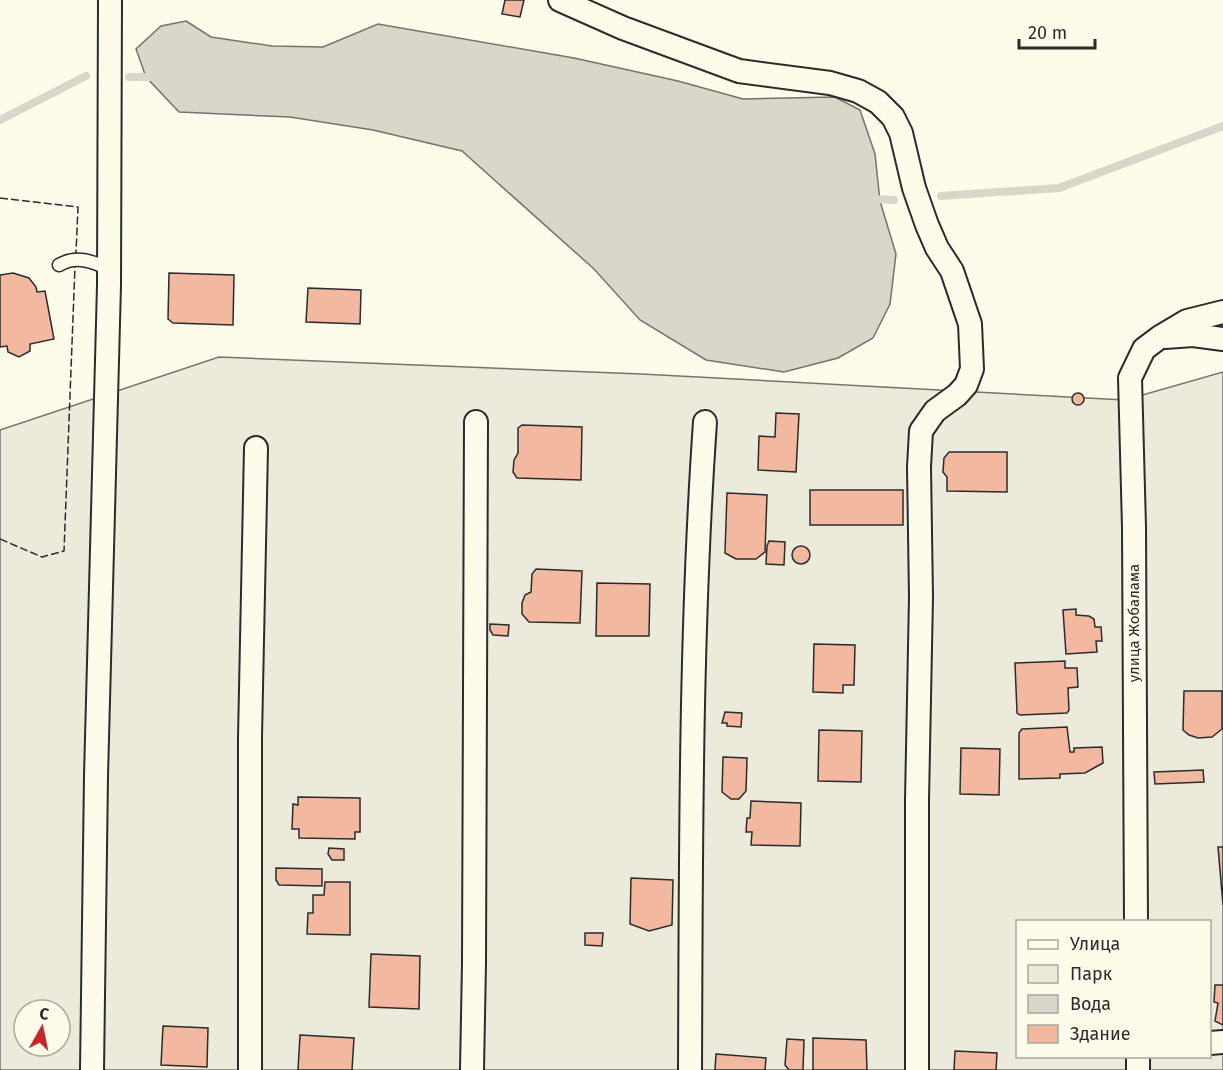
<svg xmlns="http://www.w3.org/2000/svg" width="1223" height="1070" font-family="'Fira Sans',sans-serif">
	<rect width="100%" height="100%" fill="#fdfbea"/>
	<!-- green -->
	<path fill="#ecebdb" stroke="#74746e" stroke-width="1.5" fill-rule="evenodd" d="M219 357 641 374 1125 400 1223 372V1070H0V430ZM1018 922H1210V1056H1018ZM24 1010H60V1046H24Z"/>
	<!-- water -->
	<polygon fill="#d8d7c9" stroke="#74746e" stroke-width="1.5" points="186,21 211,37 272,46 323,47 378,24 574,58 678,81 743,99 835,97 860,110 875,154 880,201 896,254 890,304 873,338 838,358 784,372 706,360 640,320 594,269 462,151 373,130 290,117 179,112 146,77 136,49 161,26"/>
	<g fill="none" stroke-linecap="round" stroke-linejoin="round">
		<!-- stream -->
		<g stroke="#d8d7c9" stroke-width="8">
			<polyline points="129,77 155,77"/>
			<polyline points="0,120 86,76"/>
			<polyline points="941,196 1059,188 1223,126"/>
			<polyline points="870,199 894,200"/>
		</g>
	</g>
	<!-- building -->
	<g fill="#f2b8a0" stroke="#2b2b2b" stroke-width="1.5">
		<polygon points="505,0 524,0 520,17 502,14"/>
		<polygon points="13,273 29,278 36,287 37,292 45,291 54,339 30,344 30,351 19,357 8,352 7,346 0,347 0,275"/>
		<polygon points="169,273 234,275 233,325 173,323 168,319"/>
		<polygon points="308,288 361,290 360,324 306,322"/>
		<circle cx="1078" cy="399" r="6"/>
		<polygon points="776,413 799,414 796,472 758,470 759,436 775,437"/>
		<polygon points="522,425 582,427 581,480 517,478 513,472 514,460 518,453 518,428"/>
		<polygon points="949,452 1007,452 1007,492 947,491 947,477 943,472 944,458"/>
		<rect x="810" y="490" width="93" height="35"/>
		<polygon points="727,493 767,495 765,552 756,559 736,559 725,553"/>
		<polygon points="769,541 785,542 784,565 766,564 767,546"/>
		<circle cx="801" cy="555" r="9"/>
		<polygon points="536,569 582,571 580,623 529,622 522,614 522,603 525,595 531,592 532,574"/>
		<polygon points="597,583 650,584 649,636 596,636"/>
		<polygon points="1076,609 1076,615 1089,616 1094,619 1095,627 1101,627 1102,641 1096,641 1097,652 1066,654 1063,610"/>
		<polygon points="490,624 509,625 508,636 493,635 490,630"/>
		<polygon points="814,644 855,645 854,685 843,685 843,693 813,692"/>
		<polygon points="1065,661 1065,668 1077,668 1078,687 1068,688 1069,710 1067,713 1020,715 1017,713 1015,663"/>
		<polygon points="1184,691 1222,691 1222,729 1212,737 1198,738 1189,735 1183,730"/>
		<polygon points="725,712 742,713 741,727 727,726 727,723 722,723"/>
		<polygon points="1067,727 1070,752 1074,752 1074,748 1102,747 1103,763 1085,773 1060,774 1060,778 1019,779 1019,733 1022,729"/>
		<polygon points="819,730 862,731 861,782 818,781"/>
		<polygon points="961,748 1000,749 999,795 960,794"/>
		<polygon points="723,757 747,758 746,791 739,799 731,799 722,792"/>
		<polygon points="1203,770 1204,782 1155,784 1154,772"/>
		<polygon points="298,797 360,798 360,832 355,832 355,839 299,838 299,829 292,829 293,804 298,805"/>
		<polygon points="751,801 801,803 800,846 751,845 752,832 746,832 747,818 750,818"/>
		<polygon points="1218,847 1223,847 1223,905"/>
		<polygon points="329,848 344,849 344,860 332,860 328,854"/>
		<polygon points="276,868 322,869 322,886 279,885 276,880"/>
		<polygon points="631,878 673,880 672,925 649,931 630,924"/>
		<polygon points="325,882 350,882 350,935 307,934 308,913 313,913 313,895 324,895"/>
		<polygon points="585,933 603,933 602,946 585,945"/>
		<polygon points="371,954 420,956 419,1009 369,1007"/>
		<polygon points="1215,985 1223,985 1223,1025 1215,1021 1218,1003 1214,1002"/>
		<polygon points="163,1026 208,1028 207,1067 161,1065"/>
		<polygon points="300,1035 354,1038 352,1070 298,1070"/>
		<polygon points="813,1038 866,1040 867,1070 813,1070"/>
		<polygon points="787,1039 804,1040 803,1070 789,1070 785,1065"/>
		<polygon points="955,1051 997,1053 996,1070 954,1070"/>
		<polygon points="716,1054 766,1058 765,1070 715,1070"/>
	</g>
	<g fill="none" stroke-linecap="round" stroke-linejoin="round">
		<defs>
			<path id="lane" d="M59 265C76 255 92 261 109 269"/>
			<g id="street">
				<polyline points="560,0 623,28 739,71 830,83 858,91 878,102 893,117 901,133 914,188 927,225 937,248 952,271 970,324 972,369 966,385 957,395 935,411 921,431 919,467 921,597 917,800 917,1070"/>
				<polyline points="1165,337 1193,335 1223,339"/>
				<polyline points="1136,922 1134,527 1130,378 1144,349 1160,337 1187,321 1223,312"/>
				<polyline points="1210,1043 1223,1042"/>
				<polyline points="1138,1056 1138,1070"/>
				<polyline points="92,1070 96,776 109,285 110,0"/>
				<polyline points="250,1070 250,737 256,448"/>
				<polyline points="472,1070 474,963 476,422"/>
				<path d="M690 1070C691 854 690 638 705 422"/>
			</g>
		</defs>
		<!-- lane casing -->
		<use href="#lane" stroke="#2b2b2b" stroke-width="15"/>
		<!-- street casing -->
		<use href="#street" stroke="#2b2b2b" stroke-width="26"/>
		<!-- lane -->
		<use href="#lane" stroke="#fdfbea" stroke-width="12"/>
		<!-- street -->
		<use href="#street" stroke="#fdfbea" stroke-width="22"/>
		<!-- fence -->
		<g stroke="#2b2b2b" stroke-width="1.5" stroke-dasharray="8 3" stroke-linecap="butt">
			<polyline points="0,198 78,207 76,253"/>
			<polyline points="0,539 42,557 64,551 75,266"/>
		</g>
	</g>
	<g text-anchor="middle" stroke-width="4.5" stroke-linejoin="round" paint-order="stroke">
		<!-- street labels -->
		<g font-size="15" fill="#2b2b2b" stroke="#fdfbea">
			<text transform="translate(1134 623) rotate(-90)" y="5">улица Жобалама</text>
		</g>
	</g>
	<!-- legend -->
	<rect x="1016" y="920" width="195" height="138" fill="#fdfbea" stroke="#a9a89e" stroke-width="1.5"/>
	<rect x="1028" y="940" width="30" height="9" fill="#fdfbea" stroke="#a9a89e" stroke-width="1.5"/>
	<text x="1070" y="950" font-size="18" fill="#2b2b2b">Улица</text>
	<rect x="1028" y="965" width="30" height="18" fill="#ecebdb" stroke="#a9a89e" stroke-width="1.5"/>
	<text x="1070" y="980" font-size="18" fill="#2b2b2b">Парк</text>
	<rect x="1028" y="995" width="30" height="18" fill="#d8d7c9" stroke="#a9a89e" stroke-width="1.5"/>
	<text x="1070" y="1010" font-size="18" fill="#2b2b2b">Вода</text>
	<rect x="1028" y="1025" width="30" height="18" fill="#f2b8a0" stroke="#a9a89e" stroke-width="1.5"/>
	<text x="1070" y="1040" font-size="18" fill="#2b2b2b">Здание</text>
	<!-- north arrow -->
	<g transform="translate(42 1028) rotate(9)"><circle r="28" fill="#fdfbea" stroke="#a9a89e" stroke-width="1.5"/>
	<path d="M0-4.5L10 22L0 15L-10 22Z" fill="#c62828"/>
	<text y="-9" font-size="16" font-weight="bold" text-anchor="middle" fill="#2b2b2b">С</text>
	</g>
	<!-- scale -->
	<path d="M1019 39v9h76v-9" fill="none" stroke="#2b2b2b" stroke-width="3"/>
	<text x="1028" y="39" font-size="18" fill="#2b2b2b" stroke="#fdfbea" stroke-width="4.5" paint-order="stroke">20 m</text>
</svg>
